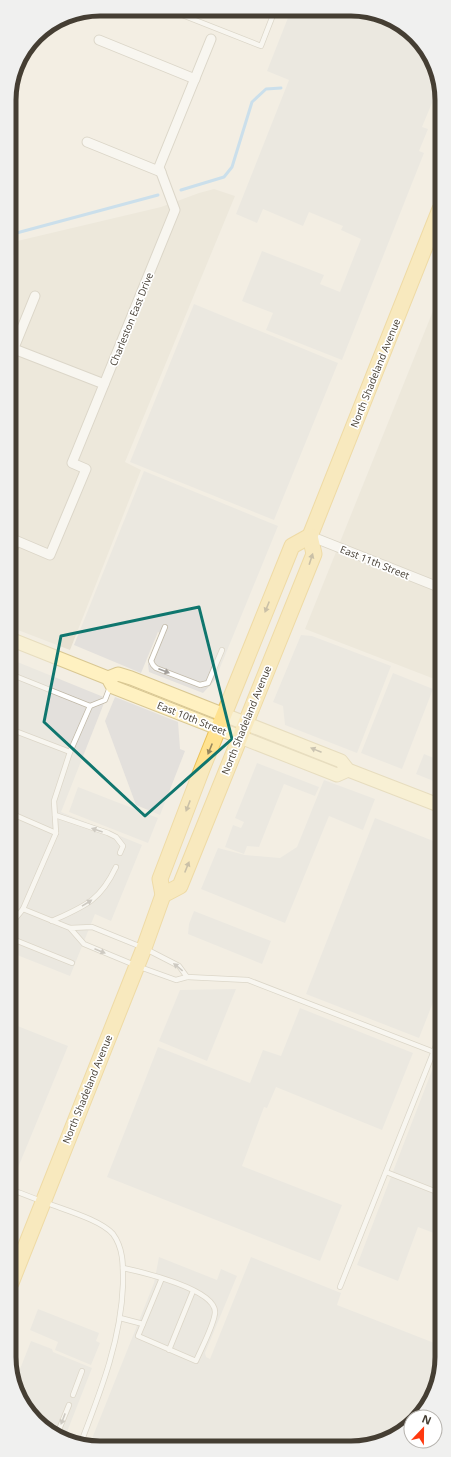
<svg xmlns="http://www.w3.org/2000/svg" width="451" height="1457" font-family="'Open Sans',sans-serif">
	<rect width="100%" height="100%" fill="#f3eee3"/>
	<!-- residential -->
	<g fill="#e7e0d1">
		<polygon points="214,189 235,196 125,462 141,470 70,650 10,627 9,250 13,242 161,207 199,193"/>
		<polygon points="435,306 441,308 441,670 437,680 305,629"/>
	</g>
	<!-- parking -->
	<g fill="#e3e0dc">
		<polygon points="291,10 369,11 416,36 440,82 440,101 434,98 422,127 428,129 419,151 424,153 342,360 266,330 273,313 242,301 262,251 324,275 320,284 340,292 361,239 341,230 343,226 309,212 303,226 263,209 257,223 236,214 289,80 267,71"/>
		<polygon points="194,304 338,363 274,520 130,462"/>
		<polygon points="144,471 278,526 215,680 203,693 149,672 148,664 160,633 158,632 141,673 74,645"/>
		<polygon points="301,635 312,636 391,666 357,753 285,725 283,706 273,702"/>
		<polygon points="10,659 106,698 61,812 142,845 111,921 95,914 70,976 12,953 10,956"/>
		<polygon points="393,673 433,689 402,769 361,753"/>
		<polygon points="115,697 178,722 180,749 185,751 160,815 136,805 105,721"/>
		<polygon points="424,754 441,761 441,784 416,774"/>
		<polygon points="257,763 319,787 315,796 284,784 259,847 247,846 244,854 225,847 233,825 241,828 244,822 235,818"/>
		<polygon points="324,780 375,799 363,830 329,816 285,923 201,889 218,848 245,855 280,858 297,847"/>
		<polygon points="78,787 158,818 148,843 69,812"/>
		<polygon points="375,818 441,844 441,982 419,1038 306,994"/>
		<polygon points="194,911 271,941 262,964 188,934 189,924"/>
		<polygon points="236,989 207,1061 159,1041 180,990"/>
		<polygon points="300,1008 413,1053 382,1130 276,1087 267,1108 264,1107 242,1166 342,1205 320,1261 107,1177 158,1047 250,1083 263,1050 281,1056"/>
		<polygon points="10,1023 68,1046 10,1187"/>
		<polygon points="436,1060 441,1062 442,1229 439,1235 418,1227 398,1281 357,1265"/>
		<polygon points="159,1257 217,1280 221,1269 237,1276 205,1353 206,1357 210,1359 251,1257 341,1293 337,1305 442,1346 442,1363 419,1417 411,1417 411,1422 369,1446 89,1446 154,1283"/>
		<polygon points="38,1309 99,1333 96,1341 100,1343 91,1365 55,1350 58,1342 30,1330"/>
		<polygon points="31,1341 52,1349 53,1352 92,1368 65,1437 35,1421 15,1382"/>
	</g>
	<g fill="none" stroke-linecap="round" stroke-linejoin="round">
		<!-- stream -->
		<g stroke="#9bcdf4" stroke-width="3">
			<polyline points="181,190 224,177 232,167 252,102 266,89 281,88"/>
			<polyline points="9,235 158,195"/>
		</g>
		<defs>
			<g id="lane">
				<polyline points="167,9 261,46 275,10"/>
				<polyline points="165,627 151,661 153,665 156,668 200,685 208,683 222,650"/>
				<polyline points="10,674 90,706 105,700 110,687"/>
				<polyline points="10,729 70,752"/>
				<polyline points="10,813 56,833"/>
				<polyline points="55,815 108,833 116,837 123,846 120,853"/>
				<path d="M52 921C85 906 100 901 116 867"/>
				<polyline points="10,925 23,909"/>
				<polyline points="70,928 84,944 137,966 176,980 187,977 179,966 144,948 92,927 70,928 23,909 56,833 54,801 70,752 90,706"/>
				<polyline points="10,938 72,963"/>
				<polyline points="187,977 248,980 434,1052 441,1054"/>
				<polyline points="386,1172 442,1194"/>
				<path d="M10 1189C23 1194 35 1199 47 1203 65 1210 101 1220 113 1234 124 1249 123 1267 123 1284 121 1341 100 1393 80 1445"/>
				<path d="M123 1268C142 1272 215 1289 215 1312 215 1323 201 1349 196 1361L138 1336 162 1278"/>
				<polyline points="340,1287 441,1033"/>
				<polyline points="120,1318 143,1324"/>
				<polyline points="169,1350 193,1291"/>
				<polyline points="73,1395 82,1371"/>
				<polyline points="58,1432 69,1405"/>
			</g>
			<g id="street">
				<polyline points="99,40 195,79"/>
				<polyline points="87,142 161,172"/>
				<polyline points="14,349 104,384"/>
				<polyline points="9,360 35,296"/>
				<polyline points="310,536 441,588"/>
				<polyline points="10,538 50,555 86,469 72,463 175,210 159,167 211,39"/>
				<polyline points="10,555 16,541"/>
			</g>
			<g id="secondary">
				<polyline points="10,639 108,678 113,687 332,773 337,775 348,770"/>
				<polyline points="108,678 118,674 131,678 341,761 348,770 441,806"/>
			</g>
			<g id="primary">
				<polyline points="163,895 180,886 314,554 310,536 440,209"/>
				<polyline points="11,1283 144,948 163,895 160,879 202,769 292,546 310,536"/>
			</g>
		</defs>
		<!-- lane casing -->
		<use href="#lane" stroke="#c1b9a8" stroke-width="6"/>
		<!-- street casing -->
		<use href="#street" stroke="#c1b9a8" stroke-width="11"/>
		<!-- secondary casing -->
		<use href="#secondary" stroke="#d9c792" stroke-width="15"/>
		<!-- primary casing -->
		<use href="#primary" stroke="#eac25a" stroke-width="17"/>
		<!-- lane -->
		<use href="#lane" stroke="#fff" stroke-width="4.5"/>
		<!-- street -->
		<use href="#street" stroke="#fff" stroke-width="9"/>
		<!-- secondary -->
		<use href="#secondary" stroke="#fff1c1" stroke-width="13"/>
		<!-- primary -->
		<use href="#primary" stroke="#ffe290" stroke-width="15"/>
	</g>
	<!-- one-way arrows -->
	<defs><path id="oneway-solid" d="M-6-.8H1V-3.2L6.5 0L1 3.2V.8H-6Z"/></defs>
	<g fill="#99885d">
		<use href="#oneway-solid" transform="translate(311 559) rotate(-72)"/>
		<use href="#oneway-solid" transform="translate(267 607) rotate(112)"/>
		<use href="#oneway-solid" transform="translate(210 749) rotate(112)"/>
		<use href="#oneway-solid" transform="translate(188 806) rotate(111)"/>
		<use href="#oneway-solid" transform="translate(187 867) rotate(-68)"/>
	</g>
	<g fill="#a29e99">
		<use href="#oneway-solid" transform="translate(164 671) rotate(21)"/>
		<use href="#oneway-solid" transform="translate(97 830) rotate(-161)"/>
		<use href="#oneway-solid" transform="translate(87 903) rotate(-32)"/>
		<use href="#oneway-solid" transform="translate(100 951) rotate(23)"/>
		<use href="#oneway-solid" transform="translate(178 967) rotate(-141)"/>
		<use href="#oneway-solid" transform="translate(63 1419) rotate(111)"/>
	</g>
	<use fill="#998f73" href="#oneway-solid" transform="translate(316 750) rotate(-158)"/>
	<!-- marked area -->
	<path d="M0 0H451V1457H0ZM199 607 232 739 145 816 44 722 61 636Z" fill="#f3eee3" fill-opacity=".55" fill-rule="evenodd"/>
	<path fill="none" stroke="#0f766e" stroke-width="3" stroke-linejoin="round" d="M199 607 232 739 145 816 44 722 61 636Z"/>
	<g text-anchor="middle" stroke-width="3.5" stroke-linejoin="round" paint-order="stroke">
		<!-- street labels -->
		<g font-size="10" fill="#453e33" stroke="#fff">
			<text transform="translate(131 319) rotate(-68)" y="4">Charleston East Drive</text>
			<text transform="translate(375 373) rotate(-68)" y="4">North Shadeland Avenue</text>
			<text transform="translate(375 562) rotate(22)" y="4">East 11th Street</text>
			<text transform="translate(192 718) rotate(22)" y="4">East 10th Street</text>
			<text transform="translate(246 720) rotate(-68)" y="4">North Shadeland Avenue</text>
			<text transform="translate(87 1089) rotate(-68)" y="4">North Shadeland Avenue</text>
		</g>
	</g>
	<!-- crop -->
	<path d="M0 0H451V1457H0ZM100 16H351A84 84 0 0 1 435 100V1357A84 84 0 0 1 351 1441H100A84 84 0 0 1 16 1357V100A84 84 0 0 1 100 16Z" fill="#f0f0ef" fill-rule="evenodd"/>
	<path fill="none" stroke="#453e33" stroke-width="5" d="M100 16H351A84 84 0 0 1 435 100V1357A84 84 0 0 1 351 1441H100A84 84 0 0 1 16 1357V100A84 84 0 0 1 100 16Z"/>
	<!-- north arrow -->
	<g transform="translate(423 1429) rotate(22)"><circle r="19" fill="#ffffff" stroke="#b5b2ad"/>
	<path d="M0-3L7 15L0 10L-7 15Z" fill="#ff380e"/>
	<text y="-6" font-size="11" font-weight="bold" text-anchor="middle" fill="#453e33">N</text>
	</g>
</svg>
